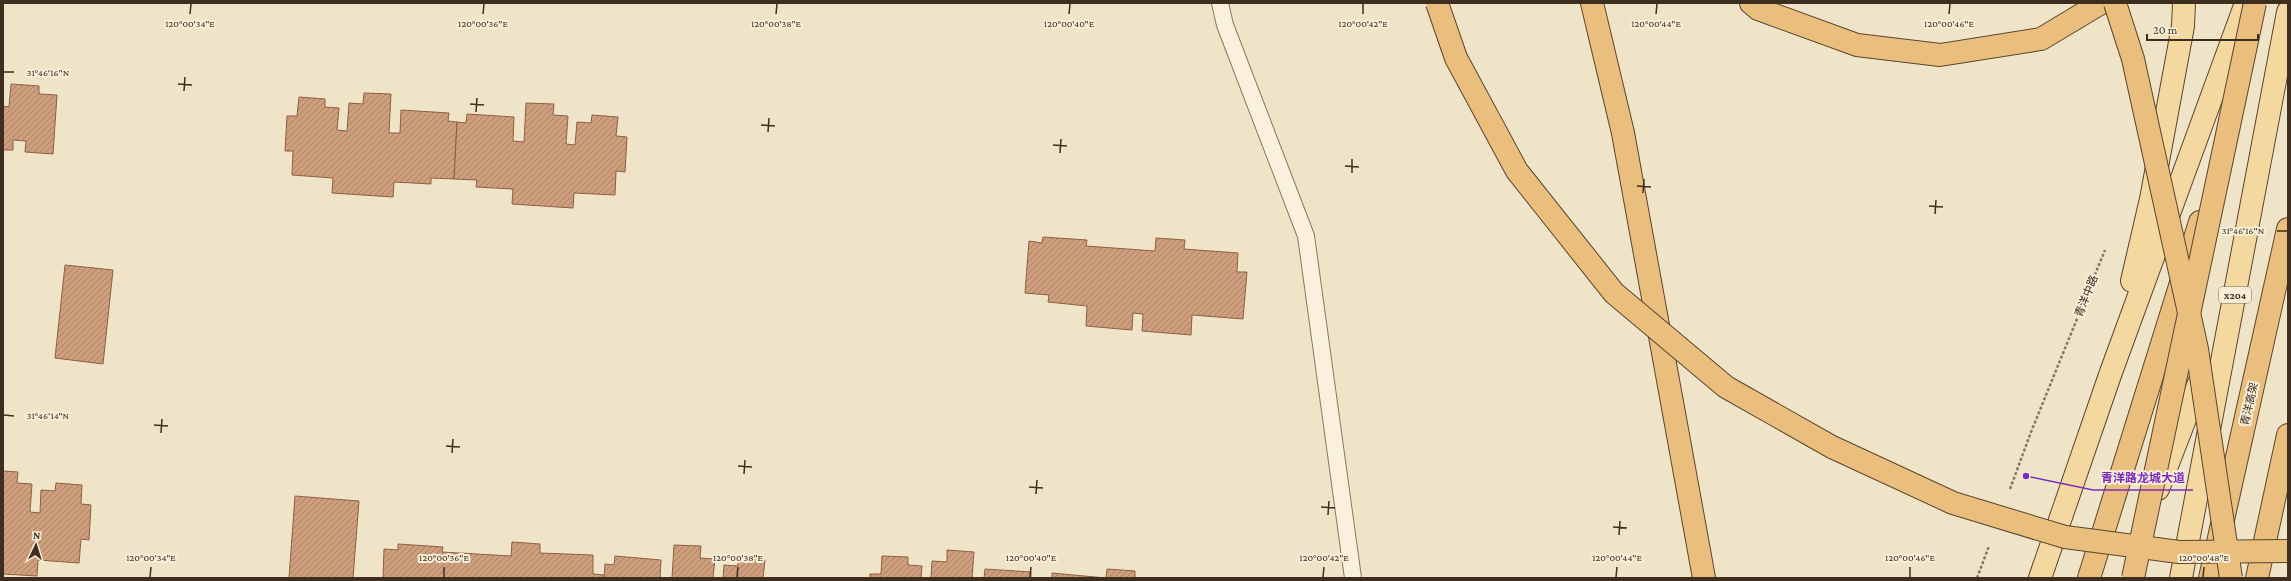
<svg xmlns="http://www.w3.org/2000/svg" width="2291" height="581" font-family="'Crimson Pro','Noto Sans SC',serif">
	<defs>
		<pattern id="building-hatch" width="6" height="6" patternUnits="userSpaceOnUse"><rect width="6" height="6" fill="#cf9f7d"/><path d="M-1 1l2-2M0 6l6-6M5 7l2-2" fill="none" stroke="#a98266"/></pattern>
	</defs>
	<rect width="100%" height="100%" fill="#f0e4c8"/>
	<!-- building -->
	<g fill="url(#building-hatch)" stroke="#8d5f41">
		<polygon points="11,84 39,86 39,94 57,95 53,154 25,152 26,141 13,140 13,150 3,150 3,106 9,107"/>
		<polygon points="364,93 391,94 389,133 400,133 401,110 449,113 448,121 457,122 454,179 431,178 431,184 394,182 393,197 332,193 333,178 292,175 293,151 285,151 287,116 297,116 299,97 325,99 325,107 339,108 337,130 347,131 349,103 363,104"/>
		<polygon points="526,103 554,104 553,115 568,116 566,144 575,145 577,122 591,123 592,115 618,117 616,136 627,137 625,172 616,171 615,195 574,193 573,208 512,204 513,189 476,187 477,180 454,179 457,122 466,123 467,114 514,117 513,141 524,142"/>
		<polygon points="1043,237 1087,240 1086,246 1155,251 1156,238 1185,240 1184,249 1238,253 1237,272 1247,272 1243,319 1192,315 1191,335 1142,331 1143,314 1133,313 1132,330 1086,326 1087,306 1048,302 1049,295 1025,293 1029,241 1042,243"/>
		<polygon points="65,265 113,270 103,364 55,358"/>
		<polygon points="3,471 18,472 17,483 32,484 30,512 40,513 41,490 55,491 56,483 82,485 81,504 91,505 89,540 81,539 79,563 38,560 37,576 3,574"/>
		<polygon points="295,496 359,501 353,578 289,578"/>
		<polygon points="512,542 540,544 540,553 593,555 593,574 604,575 604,578 383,578 384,549 398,550 398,544 443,547 442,552 511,556"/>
		<polygon points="674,545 701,546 700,558 715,559 713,578 672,578"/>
		<polygon points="947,550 974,552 972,578 931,578 932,561 947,562"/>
		<polygon points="615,556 661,560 660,578 604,578 605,564 614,565"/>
		<polygon points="882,556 908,557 908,565 922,566 921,578 870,578 870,574 881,574"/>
		<polygon points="738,558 765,560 763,578 723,578 724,565 738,566"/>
		<polygon points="985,569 1031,572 1031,578 984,578"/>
		<polygon points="1107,569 1135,571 1135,578 1052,578 1052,573 1106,578"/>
	</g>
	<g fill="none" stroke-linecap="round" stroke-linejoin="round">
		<defs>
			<polyline id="service" points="1220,3 1225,25 1306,236 1353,578"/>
			<g id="primary">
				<polyline points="2132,281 2151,199 2183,26 2184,3"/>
				<polyline points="2158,489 2204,370"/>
				<polyline points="2040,578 2110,375 2246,3"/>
				<polyline points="2181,578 2288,12"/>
			</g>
			<g id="trunk">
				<polyline points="1592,3 1623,133 1704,578"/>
				<polyline points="1751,3 1758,9 1857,45 1940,55 2041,39 2101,3"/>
				<polyline points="2089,578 2200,222"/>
				<polyline points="2210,578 2288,229"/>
				<polyline points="2257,578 2288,435"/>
			</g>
		</defs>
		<!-- service casing -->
		<use href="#service" stroke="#8d765c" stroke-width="18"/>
		<!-- primary casing -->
		<use href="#primary" stroke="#5b4430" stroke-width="24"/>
		<!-- trunk casing -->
		<use href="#trunk" stroke="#5b4430" stroke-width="24"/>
		<!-- path -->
		<g stroke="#8d765c" stroke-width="2.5" stroke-dasharray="3 2" stroke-linecap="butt">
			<polyline points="2010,489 2031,432 2105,250"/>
			<polyline points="1977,578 1989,546"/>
		</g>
		<!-- service -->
		<use href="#service" stroke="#faf1dc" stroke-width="16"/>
		<!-- primary -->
		<use href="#primary" stroke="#f3d9a0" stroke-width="22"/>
		<!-- trunk -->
		<use href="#trunk" stroke="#eabe7c" stroke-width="22"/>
		<defs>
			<g id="trunk-bridge">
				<polyline points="1437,3 1456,58 1517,171 1614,293 1726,387 1832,447 1953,503 2065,537 2179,552 2288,551"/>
				<polyline points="2115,3 2133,59 2197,349 2231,578"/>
				<polyline points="2133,578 2255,3"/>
			</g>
		</defs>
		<!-- trunk-bridge casing -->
		<use href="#trunk-bridge" stroke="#5b4430" stroke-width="24" stroke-linecap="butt"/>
		<!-- trunk-bridge -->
		<use href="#trunk-bridge" stroke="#eabe7c" stroke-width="22"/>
	</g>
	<!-- ticks -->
	<path fill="none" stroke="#3d2e20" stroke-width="1.5" d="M190 14 191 4M483 14 484 4M776 14 777 4M1069 14 1070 4M1363 14V4M1656 14 1657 4M1949 14 1950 4M4 72H14M178 84 192 85M184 91 185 77M470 104 484 105M476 112 477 98M761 125 775 126M768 132 769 118M1053 145 1067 146M1060 153 1061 139M1345 166 1359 167M1352 173V159M1637 186 1651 187M1643 193 1644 179M1929 206 1943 207M1935 214 1936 200M2277 231H2287M4 415 14 416M154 425 168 426M161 433 162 419M446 446 460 447M452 453 453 439M738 466 752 467M744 474 745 460M1029 487 1043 488M1036 494 1037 480M1321 507 1335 508M1328 515 1329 501M1613 527 1627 528M1619 535 1620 521M150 577 151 567M444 577V567M737 577 738 567M1030 577 1031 567M1323 577 1324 567M1616 577 1617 567M1910 577V567M2203 577 2204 567"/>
	<g text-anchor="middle" stroke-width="4" stroke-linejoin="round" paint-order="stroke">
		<!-- shield labels -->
		<rect fill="#f7eed8" stroke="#756857" stroke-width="1" x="2219" y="287" width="32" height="16" rx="3"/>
		<g font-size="10" font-weight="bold" fill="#3d2e20">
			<text x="2235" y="299">X204</text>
		</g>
		<!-- street labels -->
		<g font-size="11" fill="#3d2e20" stroke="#f7eed8">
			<text transform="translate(2086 296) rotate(-68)" y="4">青洋中路</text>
			<text transform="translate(2249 404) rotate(-77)" y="4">青洋高架</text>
		</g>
	</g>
	<g font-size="10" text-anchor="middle" fill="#3d2e20" stroke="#f7eed8" stroke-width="4" stroke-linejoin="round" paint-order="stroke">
		<text x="190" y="27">120°00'34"E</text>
		<text x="483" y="27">120°00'36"E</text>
		<text x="776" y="27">120°00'38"E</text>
		<text x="1069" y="27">120°00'40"E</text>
		<text x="1363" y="27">120°00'42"E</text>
		<text x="1656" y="27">120°00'44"E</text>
		<text x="1949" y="27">120°00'46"E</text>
		<text x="48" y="76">31°46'16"N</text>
		<text x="2243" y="234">31°46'16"N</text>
		<text x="48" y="419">31°46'14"N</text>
		<text x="151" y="561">120°00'34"E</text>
		<text x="444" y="561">120°00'36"E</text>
		<text x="738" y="561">120°00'38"E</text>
		<text x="1031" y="561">120°00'40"E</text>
		<text x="1324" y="561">120°00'42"E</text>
		<text x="1617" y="561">120°00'44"E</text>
		<text x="1910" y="561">120°00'46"E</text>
		<text x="2204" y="561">120°00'48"E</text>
	</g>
	<!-- callouts -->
	<path fill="none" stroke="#7b2cbf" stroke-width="1.5" d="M2026 476L2093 490H2193"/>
	<circle fill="#7b2cbf" stroke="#f7eed8" stroke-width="1.5" cx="2026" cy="476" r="4"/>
	<g font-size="12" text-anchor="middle" font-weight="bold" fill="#7b2cbf" stroke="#f7eed8" stroke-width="4" stroke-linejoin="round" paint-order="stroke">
		<text x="2143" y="482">青洋路龙城大道</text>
	</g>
	<!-- border -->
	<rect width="2291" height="581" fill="none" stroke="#3d2e20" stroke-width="8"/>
	<!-- north arrow -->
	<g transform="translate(36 545) rotate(4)" stroke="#f7eed8" stroke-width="3" paint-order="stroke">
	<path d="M0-3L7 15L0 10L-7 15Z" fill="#3d2e20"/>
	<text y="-6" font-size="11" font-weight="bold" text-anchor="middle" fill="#3d2e20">N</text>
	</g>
	<!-- scale -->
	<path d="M2147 34v6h111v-6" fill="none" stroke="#3d2e20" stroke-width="2"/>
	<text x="2153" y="34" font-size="12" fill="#3d2e20" stroke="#f7eed8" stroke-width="3" paint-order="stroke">20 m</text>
</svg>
